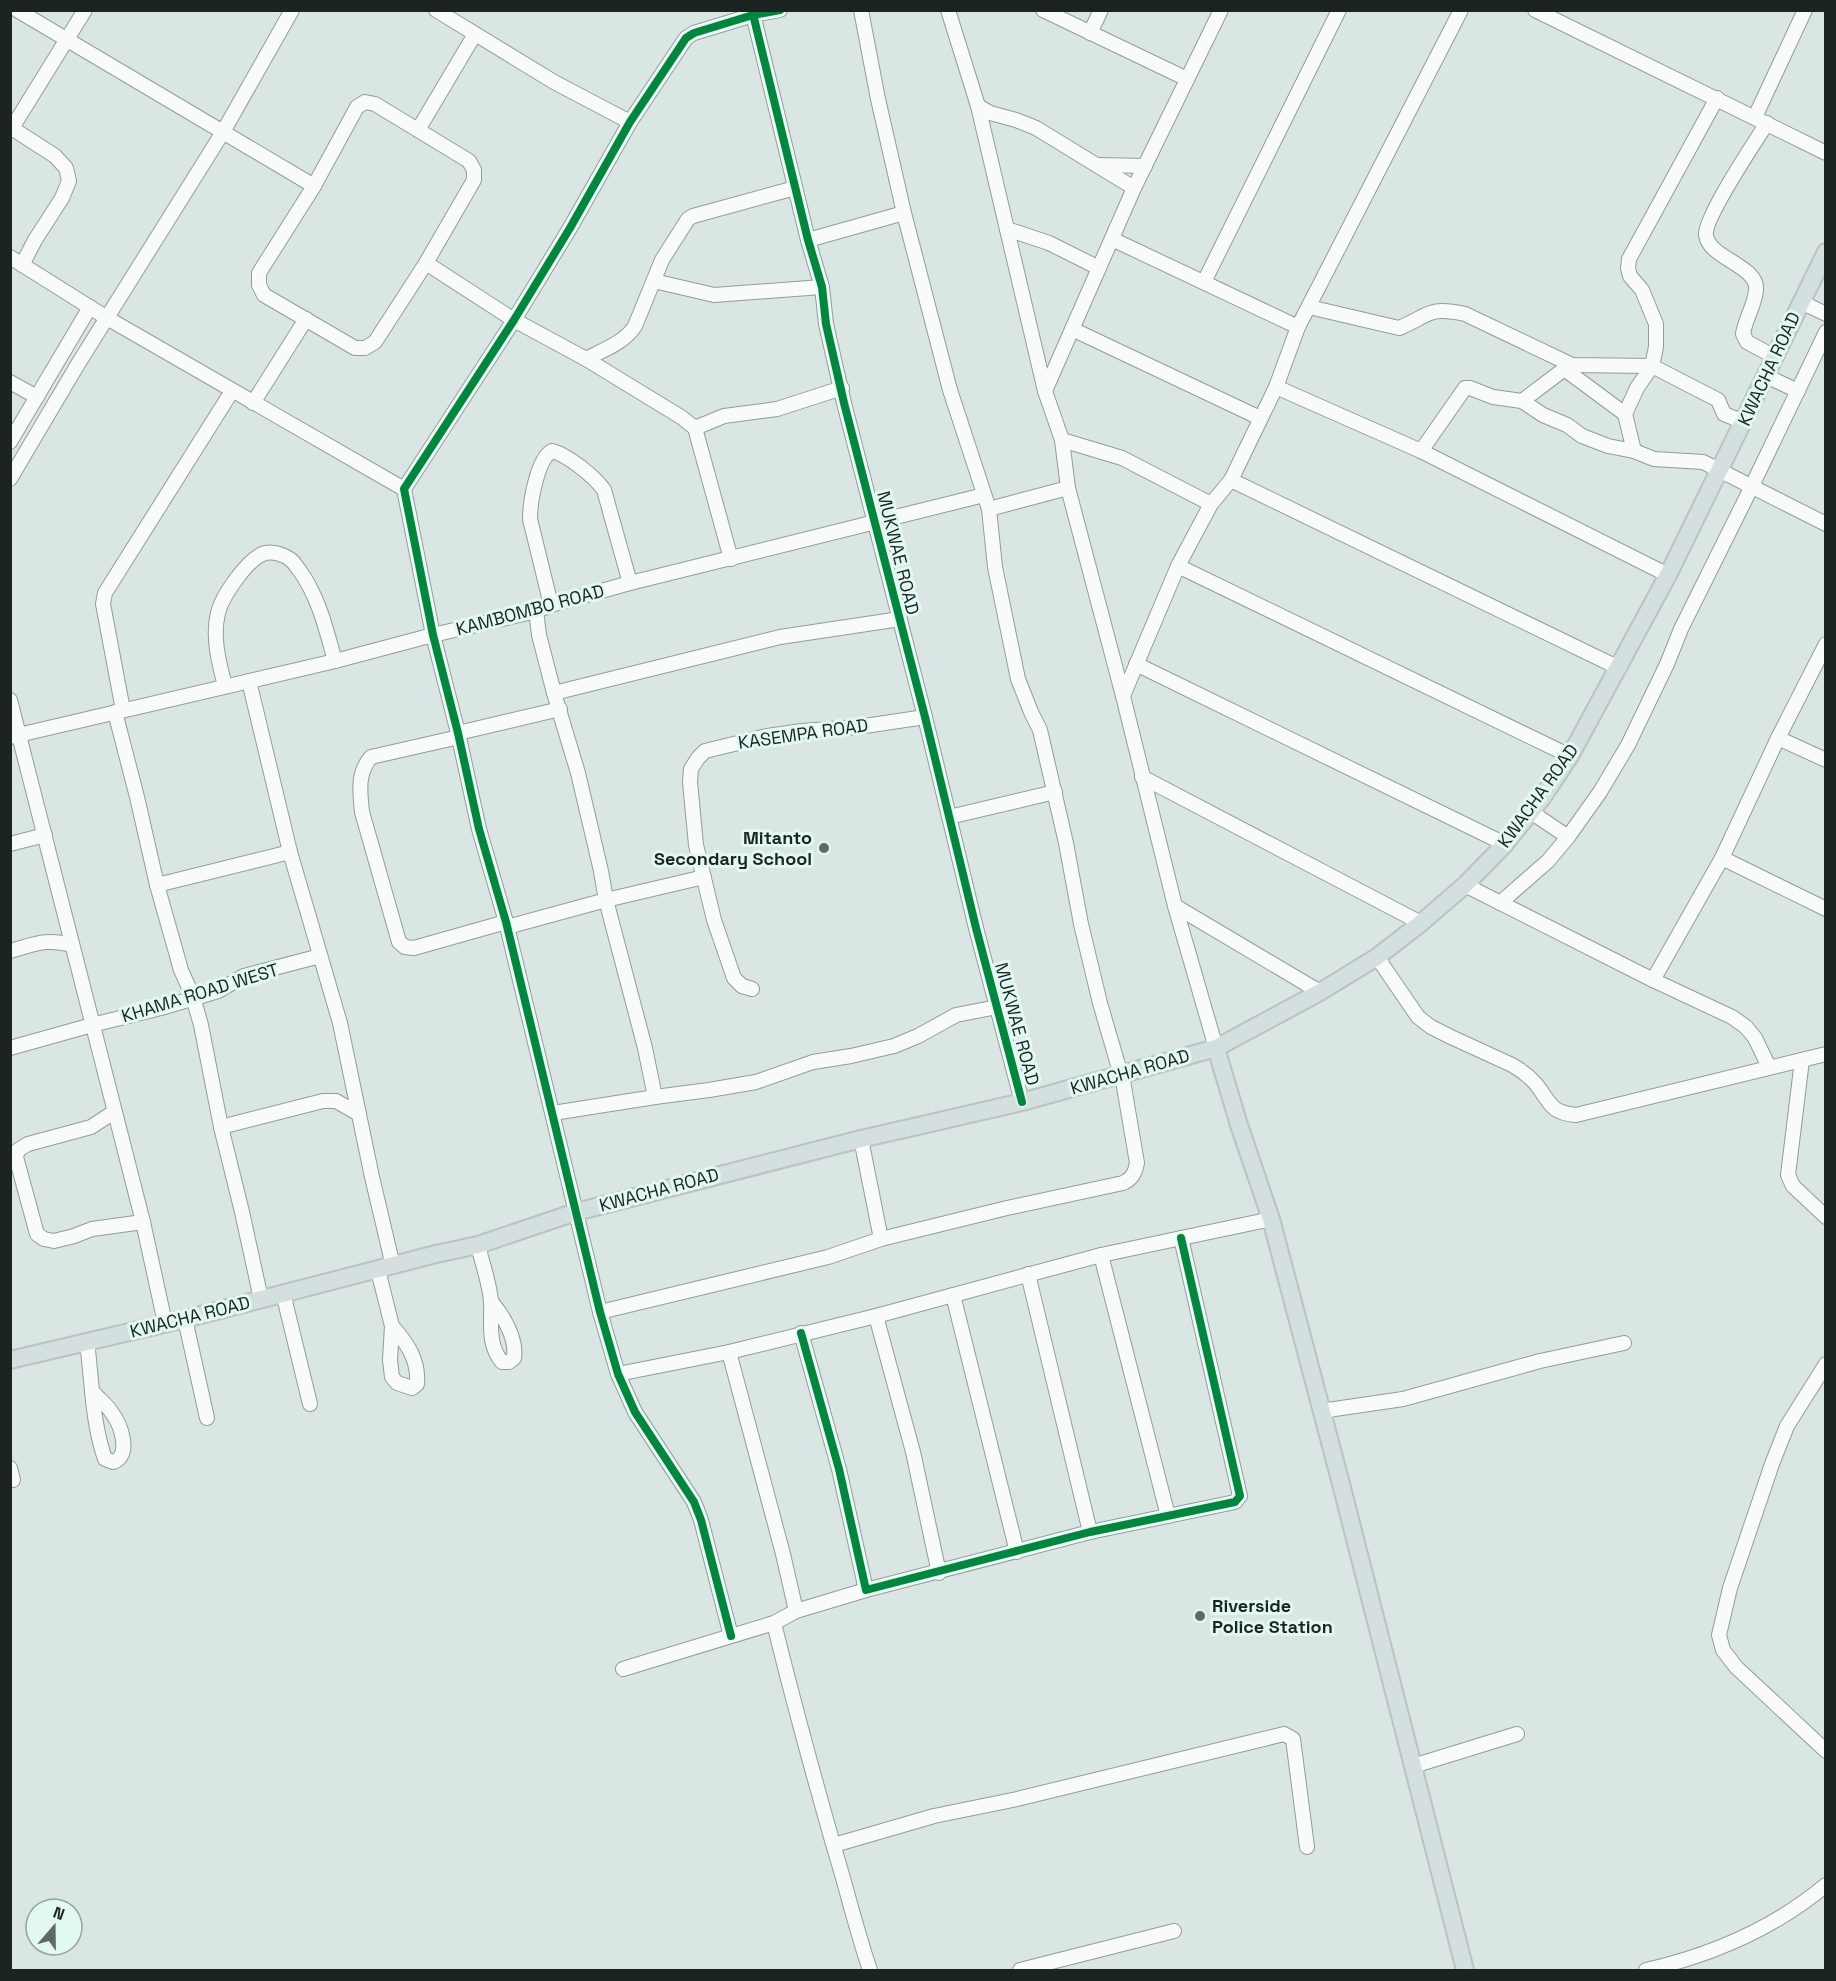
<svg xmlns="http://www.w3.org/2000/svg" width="1836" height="1981" font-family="'Space Grotesk',sans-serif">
	<rect width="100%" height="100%" fill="#dae6e3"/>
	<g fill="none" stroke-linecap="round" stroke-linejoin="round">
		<defs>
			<g id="minor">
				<polyline points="17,10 314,186"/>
				<polyline points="436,10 554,82 630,122"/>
				<polyline points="752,10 808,240 822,287 826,324 844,403 925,717 976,928 1022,1102"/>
				<polyline points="861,10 878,99 904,213 950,390 989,509 995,567 1018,679 1031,712 1040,730 1066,843 1081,924 1100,1003 1121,1075"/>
				<polyline points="948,10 978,106 1045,391 1062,440 1068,488 1123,696 1175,906 1216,1048"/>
				<polyline points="1043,10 1187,79"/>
				<polyline points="1535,10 1826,153"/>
				<polyline points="1090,33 1101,10"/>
				<polygon points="365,102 375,104 469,161 474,170 474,180 426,263 375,342 365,348 355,348 264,295 259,285 259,273 314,186 357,107"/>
				<polyline points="978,106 990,113 1016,120 1036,128 1134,188"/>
				<polyline points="1755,117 1805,10"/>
				<path d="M1767 123C1755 142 1704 218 1706 235 1708 258 1759 266 1756 290 1755 305 1745 319 1743 334L1747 342 1775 357"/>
				<polyline points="10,127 55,156 66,168 69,181 62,198 35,240 22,265"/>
				<polyline points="12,128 85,10"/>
				<polyline points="418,130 475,34"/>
				<polyline points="1099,165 1145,166"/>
				<polyline points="1007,229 1049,243 1099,268"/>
				<polyline points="1112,239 1298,327"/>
				<polyline points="808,240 904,213"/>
				<polyline points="10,257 107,318 404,489"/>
				<polyline points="426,263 514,320 586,359 681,417 695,428 731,559"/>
				<polyline points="654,281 714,295 822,287"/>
				<polyline points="1204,282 1339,10"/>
				<polyline points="1801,302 1826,314"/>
				<path d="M1309 307 1399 328C1430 315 1428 306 1465 314L1572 365 1652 366 1718 400 1724 414 1744 422"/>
				<polyline points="1072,329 1260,418"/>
				<path d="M586 359C603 350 624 343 635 326L662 260 688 219 693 216 795 188"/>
				<polyline points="1766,376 1798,391"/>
				<polyline points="10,382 37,397"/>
				<polyline points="1276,387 1421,451 1668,575"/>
				<polyline points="1045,391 1134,188 1221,10"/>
				<polyline points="1522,401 1543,415 1567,425 1582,436 1608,446 1634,451 1654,459 1703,462 1826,524"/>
				<polyline points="253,403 306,319"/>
				<polyline points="695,428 724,416 777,409 842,388"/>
				<polyline points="1062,440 1122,458 1211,504"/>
				<polyline points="10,442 90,307"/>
				<polyline points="1421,451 1465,388 1470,388 1493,397 1522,401 1563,370 1567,371 1625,414"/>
				<polyline points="1634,451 1625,414 1637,388 1652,366 1656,347 1656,324 1642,290 1630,276 1628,268 1629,259 1717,98"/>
				<polyline points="10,479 78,364 223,132 292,10"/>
				<polyline points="1231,480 1619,668"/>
				<polyline points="989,509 1068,488"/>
				<polyline points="1178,566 1570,756"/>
				<path d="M551 605 530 519C530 503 537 459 552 451 568 455 595 477 604 490L630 583"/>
				<polyline points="536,611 539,635 554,693 780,637 900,619"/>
				<polyline points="1136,664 1505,844"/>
				<polyline points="249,681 290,852 340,1023 372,1177 393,1266"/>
				<path d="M225 686C219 663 212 637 218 613 222 596 248 558 265 553 274 551 285 555 291 560 295 563 297 568 300 571 319 598 326 629 335 661"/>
				<polyline points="1123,696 1178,566 1211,504 1231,480 1276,387 1298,327 1461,10"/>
				<polyline points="10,700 143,1222 165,1323"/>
				<polyline points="123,710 103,604 105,593 232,391"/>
				<polyline points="115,712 137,797 157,885 181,970 193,997 201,1025 221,1127 242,1212 261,1299"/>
				<polyline points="458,733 560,709"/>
				<polyline points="10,737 335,661 433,635 536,611 551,605 630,583 984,495"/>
				<path d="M459 737 371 757C357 773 360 792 362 812L399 942 405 947 414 948 506 922"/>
				<polyline points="1778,738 1826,760"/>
				<polyline points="1142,777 1421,923"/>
				<polyline points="1531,812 1568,837"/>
				<polyline points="949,817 1055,792"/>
				<polyline points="10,844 45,835"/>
				<polyline points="1722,858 1826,909"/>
				<polyline points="157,885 290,852"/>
				<polyline points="1465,885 1653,980 1732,1017 1746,1027 1755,1038 1769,1067"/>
				<polyline points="1500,903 1548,861 1568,837 1600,792 1628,745 1667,664 1681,629 1751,488 1826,332"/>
				<polyline points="1175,906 1320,992"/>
				<polyline points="507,927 606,900 704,877"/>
				<path d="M10 951C36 944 45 938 72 945"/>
				<path d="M1377 957 1418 1017 1431 1027 1451 1037 1512 1065C1521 1070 1529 1076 1536 1084 1550 1102 1550 1113 1576 1115L1826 1054"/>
				<polyline points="1653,980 1722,858 1778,738 1826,644"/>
				<polyline points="752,989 742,986 734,978 714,920 696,845 690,782 691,769 698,758 705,751 767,736 802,731 858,727 925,717"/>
				<polyline points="10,1048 92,1025 161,1008 218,991 244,976 320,956"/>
				<polyline points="1802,1060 1788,1175 1793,1186 1826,1217"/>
				<polyline points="655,1097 709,1090 756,1082 813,1062 851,1056 894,1046 918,1036 956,1015 997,1007"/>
				<polyline points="114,1112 91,1127 28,1144 18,1150 16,1157 37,1234 44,1239 54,1241 74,1236 92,1229 143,1222"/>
				<polyline points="553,1113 655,1097 645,1048 606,900 601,871 578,773 554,693"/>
				<polyline points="221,1127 323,1101 336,1101 359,1114"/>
				<polyline points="861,1139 881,1239"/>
				<path d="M478 1245C482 1263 490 1284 491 1302 492 1323 487 1344 502 1362H509L514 1358C517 1338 503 1316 491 1301"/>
				<polyline points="1101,1255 1168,1516"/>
				<path d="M378 1270 392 1326 390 1360 392 1377 397 1383 412 1388 417 1384C419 1360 407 1343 392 1326"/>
				<polyline points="1028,1274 1090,1532"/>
				<polyline points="283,1293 310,1404"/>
				<polyline points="953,1295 1017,1552"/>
				<path d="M600 1312 828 1257 881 1239 1007 1208 1123 1183C1132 1179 1135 1173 1137 1163L1122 1075"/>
				<polyline points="876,1316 913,1452 939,1573"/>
				<polyline points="185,1319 207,1418"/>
				<polyline points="801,1333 839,1469 866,1590 1090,1532 1235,1502 1240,1496 1181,1238"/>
				<path d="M87 1342C92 1380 92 1422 105 1459L113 1462C132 1456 121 1425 112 1413 107 1405 99 1399 93 1392"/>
				<polyline points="729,1352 783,1554 796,1611"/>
				<polyline points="1826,1364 1787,1426 1772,1464 1730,1588 1719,1635 1723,1650 1736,1667 1826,1751"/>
				<polyline points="618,1374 729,1352 876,1316 1101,1255 1271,1219"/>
				<polyline points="1321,1411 1403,1399 1540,1361 1624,1343"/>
				<polyline points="10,1468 13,1480"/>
				<path d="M774 1623C792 1697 812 1770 833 1844 846 1886 856 1929 870 1970"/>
				<polyline points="731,1636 701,1520 694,1502 635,1412 618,1374 600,1312 506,922 479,829 458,733 433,635 404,489 514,320 570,228 630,122 686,38 694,33 753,15 780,10"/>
				<polyline points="623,1669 774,1623 796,1611 866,1590"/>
				<polyline points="1413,1766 1517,1734"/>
				<polyline points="834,1845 934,1816 1017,1799 1284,1734 1293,1739 1307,1847"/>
				<polyline points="1020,1970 1174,1931"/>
				<path d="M1646 1970C1712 1955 1773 1929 1826 1885"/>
			</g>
			<g id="major">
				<polyline points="1216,1048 1239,1125 1271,1219 1340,1480 1465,1970"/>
				<polyline points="10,1360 185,1319 436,1254 478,1245 576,1212 861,1139 1022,1102 1216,1048 1320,992 1377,957 1421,923 1465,885 1505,844 1542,798 1570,756 1668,575 1826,252"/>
			</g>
		</defs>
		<!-- minor casing -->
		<use href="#minor" stroke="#939c9a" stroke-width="16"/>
		<!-- major casing -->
		<use href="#major" stroke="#bcc2c0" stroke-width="20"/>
		<!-- minor -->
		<use href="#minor" stroke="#f9fbfb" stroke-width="14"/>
		<!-- major -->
		<use href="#major" stroke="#d4e0df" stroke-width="16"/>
		<defs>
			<g id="cycleway">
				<polyline points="752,10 808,240 822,287 826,324 844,403 925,717 976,928 1022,1102"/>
				<polyline points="801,1333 839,1469 866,1590 1090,1532 1235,1502 1240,1496 1181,1238"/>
				<polyline points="731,1636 701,1520 694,1502 635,1412 618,1374 600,1312 506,922 479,829 458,733 433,635 404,489 514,320 570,228 630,122 686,38 694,33 753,15 780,10"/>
			</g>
		</defs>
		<!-- cycleway casing -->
		<use href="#cycleway" stroke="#e2f8f3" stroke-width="11"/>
		<!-- cycleway -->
		<use href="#cycleway" stroke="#00873e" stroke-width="8"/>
	</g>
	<!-- markers -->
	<g fill="#5e6866" stroke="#e2f8f3" stroke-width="2">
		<circle cx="824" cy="848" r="6"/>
		<circle cx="1200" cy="1616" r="6"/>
	</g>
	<g text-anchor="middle" stroke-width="6" stroke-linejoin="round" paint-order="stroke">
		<!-- street labels -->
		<g font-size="18" fill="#1c2422" stroke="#e2f8f3">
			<text transform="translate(1769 369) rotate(-65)" y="6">KWACHA ROAD</text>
			<text transform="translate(898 553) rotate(76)" y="6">MUKWAE ROAD</text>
			<text transform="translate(530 610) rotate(-15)" y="6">KAMBOMBO ROAD</text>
			<text transform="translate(803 734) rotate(-8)" y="6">KASEMPA ROAD</text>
			<text transform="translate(1538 796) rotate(-54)" y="6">KWACHA ROAD</text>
			<text transform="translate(200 993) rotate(-17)" y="6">KHAMA ROAD WEST</text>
			<text transform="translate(1017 1024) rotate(75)" y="6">MUKWAE ROAD</text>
			<text transform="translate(1130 1072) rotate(-16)" y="6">KWACHA ROAD</text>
			<text transform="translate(659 1190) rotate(-15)" y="6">KWACHA ROAD</text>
			<text transform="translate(190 1317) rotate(-14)" y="6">KWACHA ROAD</text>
		</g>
		<!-- poi labels -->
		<g font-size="18" font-weight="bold" fill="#1c2422" stroke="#e2f8f3" text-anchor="end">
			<text x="812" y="844">Mitanto<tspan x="812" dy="21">Secondary School</tspan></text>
			<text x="1212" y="1612" text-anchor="start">Riverside<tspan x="1212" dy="21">Police Station</tspan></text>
		</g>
	</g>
	<!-- border -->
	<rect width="1836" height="1981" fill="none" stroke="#1c2422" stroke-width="24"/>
	<!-- north arrow -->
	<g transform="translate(54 1927) rotate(20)"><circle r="28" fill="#e2f8f3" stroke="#93a39f" stroke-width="1.5"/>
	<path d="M0-4.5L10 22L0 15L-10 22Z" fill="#5e6866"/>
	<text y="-9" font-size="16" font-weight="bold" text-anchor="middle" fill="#1c2422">N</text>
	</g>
</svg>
